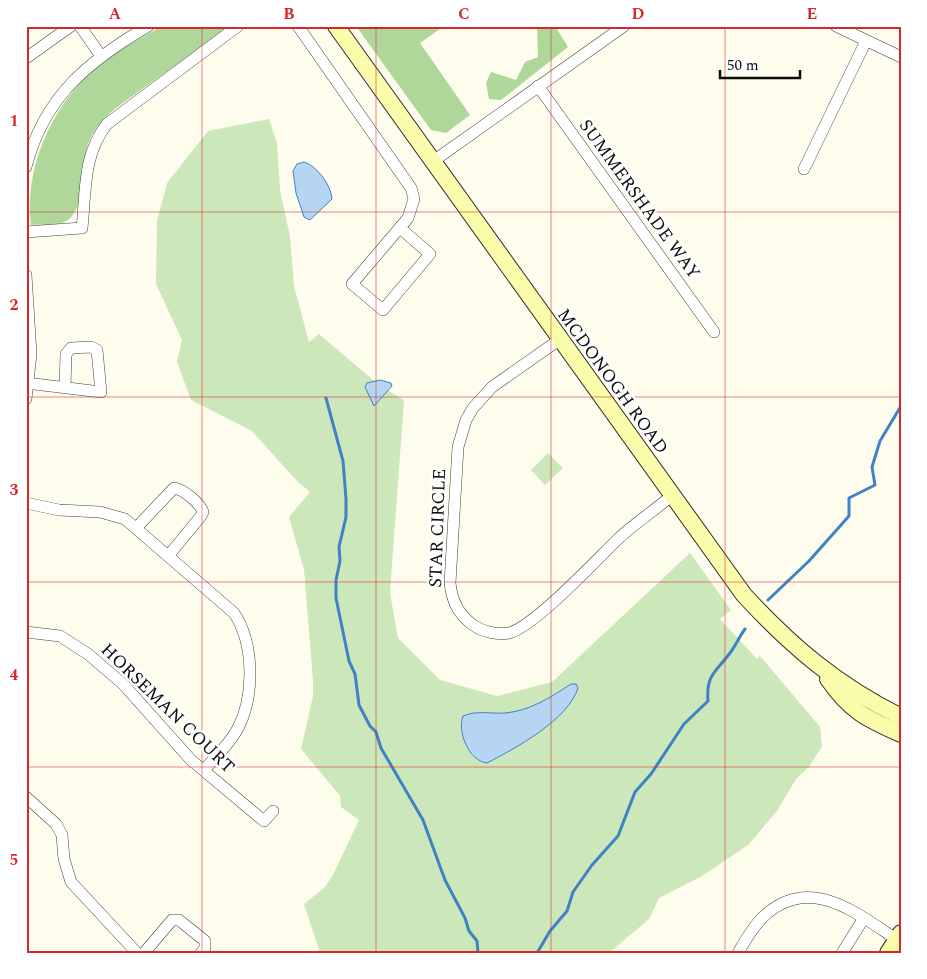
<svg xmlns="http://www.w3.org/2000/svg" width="927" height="979" font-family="Spectral,serif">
	<rect width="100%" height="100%" fill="#fefded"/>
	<!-- green -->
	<g fill="#cce7b9">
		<polygon points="269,119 277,143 280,190 290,237 294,286 309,342 319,334 379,385 404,400 390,593 398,638 440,680 497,696 552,682 690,553 731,610 720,619 757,659 760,656 820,727 822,746 809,767 796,779 777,811 748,845 702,876 659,898 649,919 609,953 320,953 304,904 325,887 333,875 359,820 341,807 340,796 301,749 313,696 313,680 304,570 289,517 310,492 296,480 252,431 191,400 177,362 182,340 156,284 157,221 167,183 208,131"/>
		<polygon points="548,453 563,468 545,485 531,470"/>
	</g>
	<!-- forest -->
	<g fill="#aed799">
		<path d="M162 26H230L116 108C104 118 93 129 88 144 81 164 86 206 69 219 59 227 43 224 31 225 24 170 50 111 89 74 109 54 138 40 162 26Z"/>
		<polygon points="356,26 444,26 420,43 470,115 446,133 431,130"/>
		<polygon points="537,26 555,26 568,47 501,100 489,99 486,83 491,72 516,80 525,62 538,57"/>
	</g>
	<!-- water -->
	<g fill="#b5d5f3" stroke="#3f82c6">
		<path d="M304 162C317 166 331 185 332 199L310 220 304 217 296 193 293 171 297 164Z"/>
		<polygon points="380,380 391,383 392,386 374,406 365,387 367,383"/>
		<path d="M571 684H576L578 688C568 720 516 748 487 763 469 761 457 732 463 716 477 710 490 714 505 713 530 711 551 697 571 684Z"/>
	</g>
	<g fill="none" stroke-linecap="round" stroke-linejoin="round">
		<!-- stream -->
		<g stroke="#3f82c6" stroke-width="3">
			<polyline points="326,398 343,461 346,499 346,517 339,547 340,561 336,580 336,598 349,661 355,674 359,705 370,726 376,732 381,748 423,820 445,880 465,918 469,931 477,941 478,953"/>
			<polyline points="768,600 809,561 849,516 849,498 875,485 872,467 880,441 901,406"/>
			<path d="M537 953 550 931 567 911 573 892 592 865 618 836 635 792 651 774 684 724 708 701C706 674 716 672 730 653 736 645 739 637 745 629"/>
		</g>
		<defs>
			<g id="street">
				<polyline points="80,26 101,56"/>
				<polyline points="298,26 411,188 414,199 408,218 352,284 383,310 430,254 400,228"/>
				<polyline points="836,26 901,57"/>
				<polyline points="26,58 71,26"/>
				<polyline points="538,86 714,332"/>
				<polyline points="432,162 624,26"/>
				<path d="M26 167C44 97 87 62 148 26"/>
				<polyline points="804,169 866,41"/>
				<path d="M26 232 82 228C86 191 83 154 107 124L238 26"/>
				<polyline points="26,275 31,354 26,399"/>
				<path d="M559 340 492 387 473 408 466 420 458 447 450 583C452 601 458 614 473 625 483 632 497 635 509 633 534 627 596 560 618 539 635 523 654 511 671 496"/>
				<polyline points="26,383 101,392 97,350 91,347 71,348 66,354 65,387"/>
				<path d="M26 503 59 510 100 512 125 519 234 613C254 643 255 695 238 728 230 744 215 757 204 770"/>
				<path d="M137 527 174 488C183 489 200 503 203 512L201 516 169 555"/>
				<polyline points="26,632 60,636 88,654 123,684 191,760 264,821 273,811"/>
				<polyline points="26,797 56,824 62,835 64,859 71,882 137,953"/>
				<polyline points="144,953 172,920 179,920 205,941 205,948 201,953"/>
				<path d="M738 953C745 941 752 928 762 918 808 873 855 912 896 939"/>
				<polyline points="842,953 864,918"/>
			</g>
			<g id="secondary">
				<path d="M336 26 744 595C792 647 838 686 901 717"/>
				<path d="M828 679C850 711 867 719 901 734"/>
				<polyline points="888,953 901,933"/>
			</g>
		</defs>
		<!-- street casing -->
		<use href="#street" stroke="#404040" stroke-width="12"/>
		<!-- secondary casing -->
		<use href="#secondary" stroke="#2f2f2f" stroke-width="18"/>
		<!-- street -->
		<use href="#street" stroke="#fff" stroke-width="11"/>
		<!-- secondary -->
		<use href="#secondary" stroke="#fbfbac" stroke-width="16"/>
	</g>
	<!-- grid -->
	<path fill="none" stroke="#d62828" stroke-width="1" stroke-opacity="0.55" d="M202 26V953M376 26V953M551 26V953M725 26V953M26 212H901M26 397H901M26 582H901M26 767H901"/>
	<g text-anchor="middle" stroke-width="5" stroke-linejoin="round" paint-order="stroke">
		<!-- street labels -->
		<g font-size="18" fill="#0d0d0d" stroke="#fff">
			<text transform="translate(640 199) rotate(54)" y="6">SUMMERSHADE WAY</text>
			<text transform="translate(613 381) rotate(54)" y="6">MCDONOGH ROAD</text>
			<text transform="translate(437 528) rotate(-88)" y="6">STAR CIRCLE</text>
			<text transform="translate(168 708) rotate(44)" y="6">HORSEMAN COURT</text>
		</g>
	</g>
	<!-- border -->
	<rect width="927" height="979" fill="none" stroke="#ffffff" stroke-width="55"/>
	<!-- scale -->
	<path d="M720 70v8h80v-8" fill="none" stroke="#0d0d0d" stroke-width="2.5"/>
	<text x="727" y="70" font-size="15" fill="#0d0d0d" stroke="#ffffff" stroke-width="4" paint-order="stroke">50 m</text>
	<rect x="28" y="28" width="872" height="924" fill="none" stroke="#d62828" stroke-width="2"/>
	<g font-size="16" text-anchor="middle" font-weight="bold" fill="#d62828">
		<text x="115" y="19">A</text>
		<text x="289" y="19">B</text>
		<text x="464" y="19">C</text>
		<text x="638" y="19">D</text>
		<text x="812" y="19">E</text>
		<text x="14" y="126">1</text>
		<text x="14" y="310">2</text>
		<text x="14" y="495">3</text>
		<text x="14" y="680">4</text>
		<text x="14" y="865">5</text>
	</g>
</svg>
